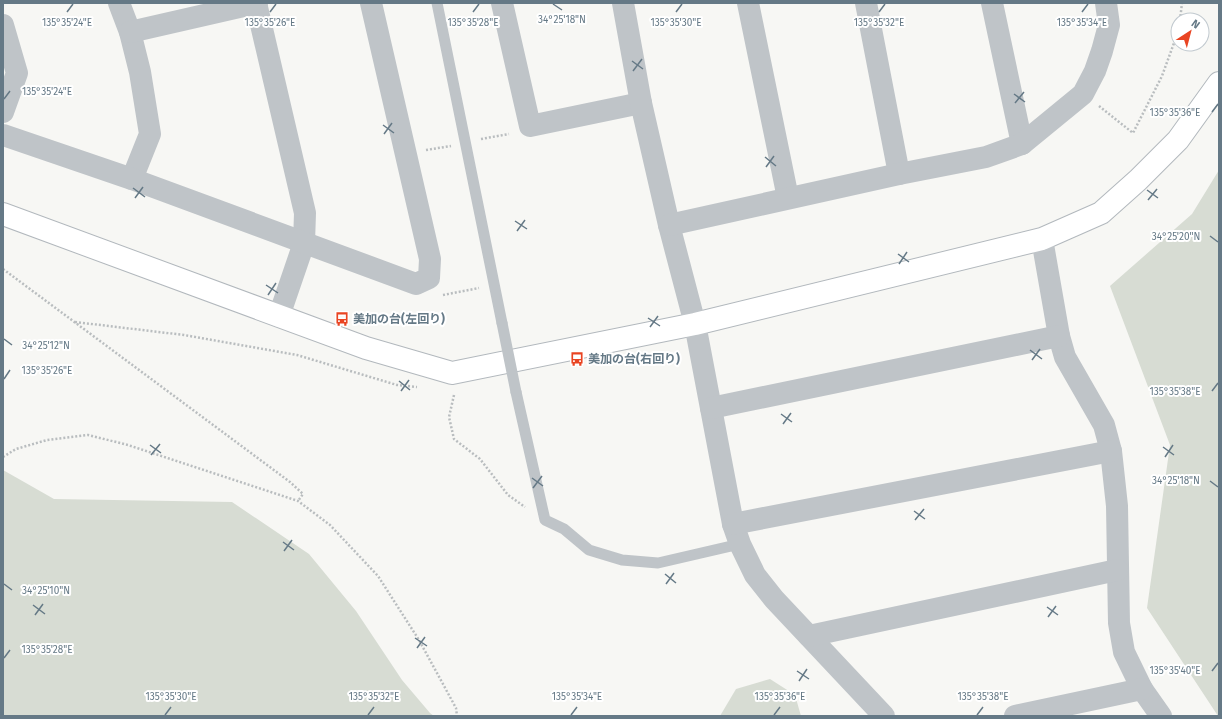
<svg xmlns="http://www.w3.org/2000/svg" width="1222" height="719" font-family="'Fira Sans','Noto Sans JP',sans-serif">
	<rect width="100%" height="100%" fill="#f7f7f4"/>
	<!-- green -->
	<g fill="#d7dcd3">
		<polygon points="1219,170 1219,716 1218,716 1147,608 1170,445 1110,286 1192,214"/>
		<polygon points="3,470 54,499 232,502 309,554 356,611 402,680 430,713 434,716 3,716"/>
		<polygon points="770,679 795,695 801,716 720,716 736,689"/>
	</g>
	<g fill="none" stroke-linecap="round" stroke-linejoin="round">
		<defs>
			<polyline id="secondary" points="3,214 366,348 452,373 695,324 1042,239 1101,213 1138,180 1178,140 1219,83"/>
		</defs>
		<!-- secondary casing -->
		<use href="#secondary" stroke="#b2b8bd" stroke-width="24"/>
		<!-- path -->
		<g stroke="#b9bdbf" stroke-width="2.5" stroke-dasharray="2 2" stroke-linecap="butt">
			<polyline points="1180,20 1182,3"/>
			<polyline points="1099,106 1133,133 1162,76 1178,32"/>
			<polyline points="481,139 509,134"/>
			<polyline points="426,150 451,146"/>
			<polyline points="3,269 290,482 303,494 298,501"/>
			<polyline points="443,295 479,288"/>
			<polyline points="75,322 184,335 297,355 397,385 417,387"/>
			<polyline points="454,395 449,417 454,439 480,459 508,495 525,507"/>
			<polyline points="3,457 16,449 47,440 88,435 128,445 298,501 330,525 378,576 419,640 456,708 457,716"/>
		</g>
		<!-- lane -->
		<g stroke="#bfc4c8" stroke-width="11">
			<polyline points="437,3 502,323"/>
			<polyline points="516,392 545,520 564,529 589,550 622,560 658,563 740,544"/>
		</g>
		<!-- street -->
		<g stroke="#bfc4c8" stroke-width="22">
			<polyline points="119,3 130,32 140,72 150,134 132,179"/>
			<polyline points="256,3 305,213 304,243 279,316"/>
			<polyline points="502,3 530,126 641,103"/>
			<polyline points="623,3 641,103 669,225 695,324 733,524 740,544 755,575 774,599 884,716"/>
			<polyline points="748,3 788,198"/>
			<polyline points="866,3 899,174"/>
			<polyline points="992,3 1022,144"/>
			<polyline points="3,25 17,73 3,112"/>
			<polyline points="130,32 257,3"/>
			<polyline points="3,135 132,179 416,284 429,278 430,259 371,3"/>
			<polyline points="669,225 899,174 986,157 1022,144 1083,94 1095,71 1102,51 1109,25 1106,3"/>
			<polyline points="1042,239 1059,336 1065,357 1104,425 1111,451 1117,506 1119,623 1124,652 1142,689 1161,716"/>
			<polyline points="711,408 1059,336"/>
			<polyline points="733,524 1111,451"/>
			<polyline points="809,636 1117,570"/>
			<polyline points="1015,716 1142,689"/>
		</g>
		<!-- secondary -->
		<use href="#secondary" stroke="#fff" stroke-width="22"/>
		<!-- lane-bridge -->
		<polyline stroke="#bfc4c8" stroke-width="11" points="502,323 516,392"/>
	</g>
	<!-- ticks -->
	<path fill="none" stroke="#657986" stroke-width="1.5" d="M553 4 562 10M67 12 73 4M270 12 276 4M473 12 479 4M676 12 682 4M879 12 885 4M1082 12 1088 4M632 61 643 69M633 71 642 59M1014 94 1025 102M4 99 10 91M1015 103 1024 92M1212 112 1218 104M383 125 394 133M384 134 392 123M765 157 776 166M766 167 774 156M133 188 145 197M1147 190 1158 198M135 198 143 187M1148 200 1157 189M515 221 527 229M517 231 525 220M1210 236 1218 242M898 254 909 262M899 264 907 252M266 285 278 293M268 295 276 283M648 318 660 326M650 327 658 316M4 339 12 345M1030 350 1042 359M1032 360 1040 349M4 379 10 370M399 381 410 390M401 391 409 380M1212 391 1218 383M781 414 792 422M783 424 791 413M150 445 161 453M1163 447 1174 455M151 455 160 444M1165 457 1173 445M532 478 543 486M1210 481 1218 487M533 488 542 476M914 511 925 519M915 520 924 509M283 542 294 550M284 551 292 540M665 574 676 583M4 584 12 590M666 584 674 573M33 605 45 614M1047 607 1058 615M35 615 43 604M1048 617 1056 606M415 638 427 646M417 648 425 637M4 658 10 650M797 671 809 679M1212 671 1218 663M799 681 807 669M165 715 171 707M368 715 374 707M571 715 577 707M774 715 780 707M977 715 983 707"/>
	<!-- icons -->
	<defs>
		<symbol id="bus-bare" viewBox="-9 -9 18 18"><path d="M-5-6H5V4H4V6H2V4H-2V6H-4V4H-5ZM-3.5-4V0h7V-4ZM-3.5 1.2v1.5H-2V1.2ZM2 1.2v1.5H3.5V1.2Z" fill="#e94422" stroke="#fff" stroke-width="2.5" paint-order="stroke"/></symbol>
	</defs>
	<g fill-rule="evenodd">
		<use href="#bus-bare" x="332" y="309" width="20" height="20"/>
		<use href="#bus-bare" x="567" y="349" width="20" height="20"/>
	</g>
	<g text-anchor="middle" stroke-width="4" stroke-linejoin="round" paint-order="stroke">
		<!-- poi labels -->
		<g font-size="12" font-weight="bold" fill="#657986" stroke="#fff" text-anchor="start">
			<text x="353" y="323">美加の台(左回り)</text>
			<text x="588" y="363">美加の台(右回り)</text>
		</g>
	</g>
	<g font-size="10" text-anchor="middle" fill="#657986" stroke="#fff" stroke-width="4" stroke-linejoin="round" paint-order="stroke">
		<text x="562" y="23">34°25'18"N</text>
		<text x="67" y="26">135°35'24"E</text>
		<text x="270" y="26">135°35'26"E</text>
		<text x="473" y="26">135°35'28"E</text>
		<text x="676" y="26">135°35'30"E</text>
		<text x="879" y="26">135°35'32"E</text>
		<text x="1082" y="26">135°35'34"E</text>
		<text x="47" y="95">135°35'24"E</text>
		<text x="1175" y="116">135°35'36"E</text>
		<text x="1176" y="240">34°25'20"N</text>
		<text x="46" y="349">34°25'12"N</text>
		<text x="47" y="374">135°35'26"E</text>
		<text x="1175" y="395">135°35'38"E</text>
		<text x="1176" y="484">34°25'18"N</text>
		<text x="46" y="594">34°25'10"N</text>
		<text x="47" y="653">135°35'28"E</text>
		<text x="1175" y="674">135°35'40"E</text>
		<text x="171" y="700">135°35'30"E</text>
		<text x="374" y="700">135°35'32"E</text>
		<text x="577" y="700">135°35'34"E</text>
		<text x="780" y="700">135°35'36"E</text>
		<text x="983" y="700">135°35'38"E</text>
	</g>
	<!-- border -->
	<rect width="1222" height="719" fill="none" stroke="#657986" stroke-width="8"/>
	<!-- north arrow -->
	<g transform="translate(1190 32) rotate(36)"><circle r="19" fill="#ffffff" stroke="#c1c9cf"/>
	<path d="M0-3L7 15L0 10L-7 15Z" fill="#e94422"/>
	<text y="-6" font-size="11" font-weight="bold" text-anchor="middle" fill="#657986">N</text>
	</g>
</svg>
